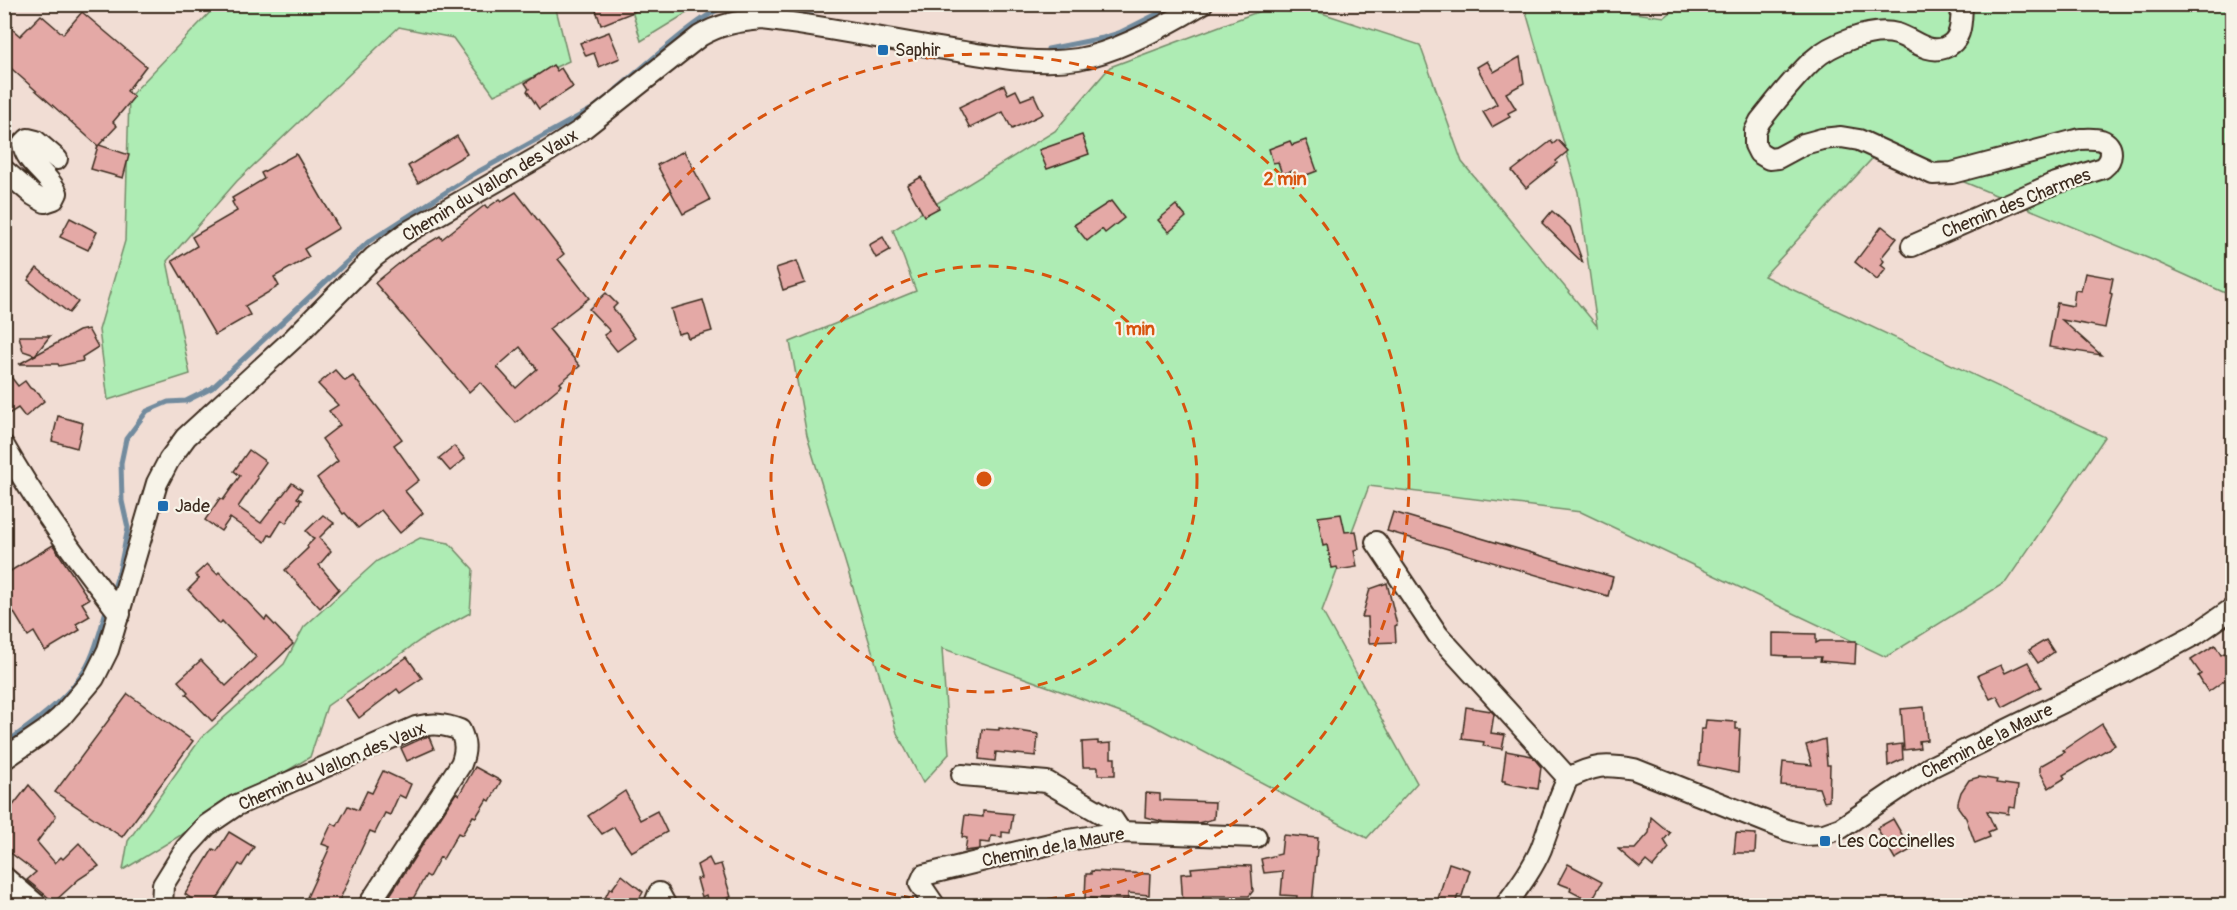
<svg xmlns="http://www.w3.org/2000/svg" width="2237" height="910" font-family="Pangolin,sans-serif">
	<rect width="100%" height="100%" fill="#f1ddd4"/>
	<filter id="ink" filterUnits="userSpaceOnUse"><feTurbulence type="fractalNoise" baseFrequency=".0167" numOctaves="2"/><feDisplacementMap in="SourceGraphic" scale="12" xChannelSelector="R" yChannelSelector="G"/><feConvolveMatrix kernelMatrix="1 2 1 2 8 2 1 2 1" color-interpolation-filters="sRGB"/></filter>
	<g filter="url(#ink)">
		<!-- green -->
		<g fill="#aeecb4" stroke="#748b69" stroke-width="1.5">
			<polygon points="630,4 700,5 641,41"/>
			<polygon points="1681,4 2232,5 2232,296 2150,259 1882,148 1764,276 2105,437 2006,582 1886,657 1581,512 1369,486 1322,611 1417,783 1367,838 1151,724 942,648 949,754 923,783 897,733 807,436 790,342 916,291 893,230 1055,131 1110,67 1276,5 1297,5 1420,45 1462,162 1597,326 1578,192 1524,5 1571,5 1665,17"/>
			<polygon points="217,5 555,5 569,61 494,95 453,38 399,27 237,181 167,261 190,374 108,400 99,330 125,241 129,97"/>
			<polygon points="420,538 449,543 473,569 470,613 422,639 327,706 310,757 123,870 128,841 201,738 284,664 304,627 377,561"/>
		</g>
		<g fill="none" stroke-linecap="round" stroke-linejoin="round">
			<!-- stream -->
			<g stroke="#728b9e" stroke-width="5">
				<polyline points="1048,49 1103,38 1119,33 1177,4"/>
				<path d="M617 89C637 73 704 11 725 7 753 2 785 12 813 16"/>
				<polyline points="112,595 120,568 128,528 122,501 121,463 126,439 147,411 168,402 186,401 212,388 368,242 474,174 592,109 610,95"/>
				<path d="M4 744C35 722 74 695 90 660 98 643 102 624 107 607"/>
			</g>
		</g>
		<!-- building -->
		<g fill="#e4a9a6" stroke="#3b2a1e" stroke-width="1.5" fill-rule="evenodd">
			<polygon points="594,4 650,4 651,5 601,25"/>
			<polygon points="82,12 146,66 127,91 134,97 113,122 117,126 99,145 129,155 123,178 91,169 98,146 4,62 4,22 20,36 41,15 63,34"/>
			<polygon points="609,32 620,58 599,67 594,53 586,56 580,43"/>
			<polygon points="1520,57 1524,83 1506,93 1516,109 1508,113 1510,117 1492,127 1483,112 1497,104 1477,67 1487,61 1494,72"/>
			<polygon points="553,65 557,71 561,68 573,87 539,109 527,91 529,89 525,83"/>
			<polygon points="1004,85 1008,94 1016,90 1021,100 1034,95 1043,114 1012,129 1003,112 970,128 959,107"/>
			<polygon points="1082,135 1089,154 1047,169 1039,150"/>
			<polygon points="457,136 467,154 418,183 408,166"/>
			<polygon points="1306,140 1317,171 1296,179 1293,171 1282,174 1278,162 1273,163 1269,149 1290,141 1292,145"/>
			<polygon points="1558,140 1568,151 1556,161 1557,163 1526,188 1512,171 1551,141 1553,144"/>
			<polygon points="684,151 710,200 683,214 657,165"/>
			<polygon points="296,154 339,228 304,249 309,257 274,277 279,286 245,306 250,315 215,335 172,261 197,246 192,237 237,211 232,202 234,201 232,198 264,179 261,173"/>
			<polygon points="921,177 939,208 924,216 907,185"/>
			<path d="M516 192 564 254 558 259 589 298 549 329 580 366 560 383 562 385 516 423 480 382 469 392 375 283 412 253 440 236 442 239 485 205 487 208 500 199 502 201ZM520 347 537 369 516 388 497 367Z"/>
			<polygon points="1111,201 1124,218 1105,233 1102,229 1087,241 1074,225"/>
			<polygon points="1176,205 1186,217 1169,232 1158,220"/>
			<polygon points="1552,211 1570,227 1583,263 1542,223"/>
			<polygon points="70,218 97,232 88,250 60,237"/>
			<polygon points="1882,226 1897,238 1881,258 1884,261 1881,265 1886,269 1877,280 1855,262"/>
			<polygon points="883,237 890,250 876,258 869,245"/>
			<polygon points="797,261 805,283 783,290 776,268"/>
			<polygon points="37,268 78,302 69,313 28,280"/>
			<polygon points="2085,273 2113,278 2110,293 2112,294 2105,328 2062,320 2101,355 2049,347 2057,303 2073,306 2075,290 2081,291"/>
			<polygon points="606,293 617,304 613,308 635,338 617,351 604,335 610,331 589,309"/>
			<polygon points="703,300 712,331 688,338 686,332 678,334 671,309"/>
			<polygon points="88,329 98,347 82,357 83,361 59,366 58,364 19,364 79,331"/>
			<polygon points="19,336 50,336 35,355 23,351"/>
			<polygon points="4,368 18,386 25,381 30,388 39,393 44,401 25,417 18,408 4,417"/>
			<polygon points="335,370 345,381 353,376 393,427 402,439 394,445 419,480 405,491 423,513 400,533 381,510 358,528 345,513 343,514 317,478 338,461 322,439 340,425 329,411 338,405 318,384"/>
			<polygon points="58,416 83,423 77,448 52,441"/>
			<polygon points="454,446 465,459 450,471 439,458"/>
			<polygon points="249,450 266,462 256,476 258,478 238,507 261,523 292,483 302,490 297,498 301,500 286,523 282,520 272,536 269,535 265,542 230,518 221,531 205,520 220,498 223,500 240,476 234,471"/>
			<polygon points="1393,512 1613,577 1608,596 1387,531"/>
			<polygon points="1341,514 1345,532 1356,531 1359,549 1354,550 1357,567 1338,570 1337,567 1332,568 1327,545 1323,546 1318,517"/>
			<polygon points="323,515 334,523 319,538 331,551 319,565 339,589 320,608 285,570 308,548 307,546 314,539 306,531"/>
			<polygon points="53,545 89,599 82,603 90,616 76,624 80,630 45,651 34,632 28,636 4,596 4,575"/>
			<polygon points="207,564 217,574 219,572 265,620 267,617 293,644 212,721 186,694 188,692 178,681 201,660 226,686 256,657 222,621 220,624 188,590 199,579 195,575"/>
			<polygon points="1387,583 1397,625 1395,626 1396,642 1369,643 1368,617 1362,617 1370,589"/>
			<polygon points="1773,633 1816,634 1816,643 1820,641 1856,641 1855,664 1820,661 1821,657 1784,657 1788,656 1773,655"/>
			<polygon points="2046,640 2054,652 2038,663 2029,650"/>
			<polygon points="2215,645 2221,655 2224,653 2232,667 2232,675 2208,692 2198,676 2201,674 2191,660"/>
			<polygon points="407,657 422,678 400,693 397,689 359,718 346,700"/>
			<polygon points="2028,662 2041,687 2003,707 1997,696 1990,699 1978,675 2001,665 2005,673"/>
			<polygon points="128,694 193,741 122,837 55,792"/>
			<polygon points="1466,707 1491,711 1494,714 1491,733 1505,735 1502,749 1483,746 1484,742 1462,739"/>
			<polygon points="1924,707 1927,740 1919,741 1920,748 1904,750 1901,709"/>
			<polygon points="1706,720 1736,722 1736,729 1740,729 1738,773 1699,765 1701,729 1705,729"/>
			<polygon points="2102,724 2115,745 2063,775 2065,778 2049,788 2040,772 2040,766 2065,752 2063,750"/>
			<polygon points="999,728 1038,734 1036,756 996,752 995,761 979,759 982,729 999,730"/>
			<polygon points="425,737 429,737 434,749 407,761 401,748"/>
			<polygon points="1825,739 1827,765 1830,765 1829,801 1824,802 1819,788 1781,785 1783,762 1812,765 1806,745"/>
			<polygon points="1098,741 1098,744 1111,743 1111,758 1115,758 1115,775 1098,775 1098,767 1083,767 1082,742"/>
			<polygon points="1902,744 1903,759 1888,766 1887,746"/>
			<polygon points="1506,751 1532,756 1541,767 1538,789 1505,783 1505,781 1502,781"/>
			<polygon points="475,767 501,781 490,801 487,799 476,817 473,816 462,835 458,833 443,859 440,857 429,877 426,875 409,906 383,906 456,793 459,795"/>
			<polygon points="383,771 411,784 405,798 399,795 390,815 385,813 375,833 370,831 350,873 351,874 337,906 303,906 330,847 322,844 332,823 337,826 348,806 358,810 367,791 372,793"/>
			<polygon points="1979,777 1997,780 1996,783 2018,786 2015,808 2009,807 2008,814 1987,811 1995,829 1988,832 1990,837 1975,843 1966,818 1958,807 1958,802 1961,792 1969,780"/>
			<polygon points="29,785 56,816 37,842 55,863 61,857 63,859 79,843 99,866 79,879 54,902 27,880 36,872 4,848 4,817"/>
			<polygon points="625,791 640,820 657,811 667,832 631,852 614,827 602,834 588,816"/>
			<polygon points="1146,793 1160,794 1160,800 1215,802 1214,819 1198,823 1164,822 1145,817"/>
			<polygon points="983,811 1013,814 1010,833 1002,832 1002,837 991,836 990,843 980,842 980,849 965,851 967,838 962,837 965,815 983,817"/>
			<polygon points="1651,817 1670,833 1664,840 1669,848 1653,867 1646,861 1640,868 1618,849 1635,849 1649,833"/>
			<polygon points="1893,819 1904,838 1907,836 1914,848 1895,859 1877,828"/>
			<polygon points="229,832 254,847 242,866 239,864 213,906 189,906 193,900 185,894 213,849 217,851"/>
			<polygon points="1736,833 1756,834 1755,853 1734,853"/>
			<polygon points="1283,835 1318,838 1312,905 1296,904 1297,896 1281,895 1283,871 1264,873 1261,859 1281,854"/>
			<polygon points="709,858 713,866 721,864 731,897 708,904 706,895 702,897 697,879 701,878 697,865"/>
			<polygon points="1449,863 1470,870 1462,896 1458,895 1455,904 1438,899"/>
			<polygon points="1568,864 1602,882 1591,902 1570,891 1571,888 1558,883"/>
			<polygon points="1225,865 1251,866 1253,891 1249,896 1203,896 1203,905 1183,906 1181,874 1192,873 1191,868"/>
			<polygon points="1091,871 1150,874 1149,895 1128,893 1128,900 1085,898 1086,874 1091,874"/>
			<polygon points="622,875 643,892 635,906 601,906 610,888 612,889"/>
		</g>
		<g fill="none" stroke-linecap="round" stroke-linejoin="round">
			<defs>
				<g id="minor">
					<path d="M4 170 33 195 45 202 54 199 57 193C49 174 26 164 23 144L28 139 36 141 57 159"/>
					<path d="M1912 246 2053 184 2103 168C2113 160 2115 145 2101 140 2094 138 2087 139 2080 139L1952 173 1933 174 1859 140 1841 137 1822 139 1804 144 1778 158 1769 159 1759 153 1755 145V131L1760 121C1777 100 1793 79 1812 61 1830 44 1872 27 1897 34 1913 39 1927 54 1944 48 1963 41 1961 21 1962 4"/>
					<path d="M4 446C38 506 78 560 120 614"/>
					<polyline points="1376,542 1438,635 1568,778"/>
					<path d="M4 759 45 731 61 717 94 678 108 650 157 483 169 460 186 437 294 338 374 257 406 233 544 154 580 131 700 36C720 24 739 21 762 19 830 27 897 42 964 52 1001 58 1040 65 1078 59 1117 52 1167 25 1202 4"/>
					<polyline points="962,775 1047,782 1113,820 1121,832"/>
					<polyline points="4,877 38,906"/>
					<path d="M162 906 163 885 186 848 207 825 235 806 416 727C433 723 444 724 460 730 466 743 466 751 461 764L368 906"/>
					<polyline points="654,906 659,893 666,906"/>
					<polyline points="935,906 920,884 924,875 1062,841 1121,832 1256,837"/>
					<path d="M1505 906C1518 888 1532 870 1541 849 1550 825 1557 801 1568 778 1595 765 1604 764 1634 769L1787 830 1805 835 1824 834 1841 828 1931 767 2127 671 2196 634 2232 609"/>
				</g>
			</defs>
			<!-- minor casing -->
			<use href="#minor" stroke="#3b2a1e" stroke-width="24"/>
			<!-- minor -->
			<use href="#minor" stroke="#f7f3e8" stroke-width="20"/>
		</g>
	</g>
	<!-- distance rings -->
	<g fill="none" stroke="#d7540e" stroke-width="3" stroke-dasharray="10 8">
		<circle cx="984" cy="479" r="213"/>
		<circle cx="984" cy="479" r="425"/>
	</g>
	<!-- markers -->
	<g fill="#1f6fb2" stroke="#f7f3e8" stroke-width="2">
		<rect x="877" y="44" width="12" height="12" rx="3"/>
		<rect x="157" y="500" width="12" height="12" rx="3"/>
		<rect x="1819" y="835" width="12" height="12" rx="3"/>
	</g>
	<g text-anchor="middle" stroke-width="4.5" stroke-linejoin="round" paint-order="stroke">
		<!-- poi labels -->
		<g font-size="18" fill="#3b2a1e" stroke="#f7f3e8" text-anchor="start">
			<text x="895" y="56">Saphir</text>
			<text x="175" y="512">Jade</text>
			<text x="1837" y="847">Les Coccinelles</text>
		</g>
		<!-- street labels -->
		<g font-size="18" fill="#3b2a1e" stroke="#f7f3e8">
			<text transform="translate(490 185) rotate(-31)" y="6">Chemin du Vallon des Vaux</text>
			<text transform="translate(2016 203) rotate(-22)" y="6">Chemin des Charmes</text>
			<text transform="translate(1987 741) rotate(-27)" y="6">Chemin de la Maure</text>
			<text transform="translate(332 766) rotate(-23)" y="6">Chemin du Vallon des Vaux</text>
			<text transform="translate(1053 847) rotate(-11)" y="6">Chemin de la Maure</text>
		</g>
	</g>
	<circle cx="984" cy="479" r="9" fill="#d7540e" stroke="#f7f3e8" stroke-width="3"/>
	<g font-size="18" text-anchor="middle" font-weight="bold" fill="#d7540e" stroke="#f7f3e8" stroke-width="4.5" stroke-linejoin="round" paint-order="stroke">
		<text x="1285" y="185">2 min</text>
		<text x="1135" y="335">1 min</text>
	</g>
	<!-- margin -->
	<rect width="2237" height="910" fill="none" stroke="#f7f3e8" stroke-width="24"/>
	<rect x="12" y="12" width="2213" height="886" fill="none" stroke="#3b2a1e" stroke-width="2" filter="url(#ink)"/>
</svg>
